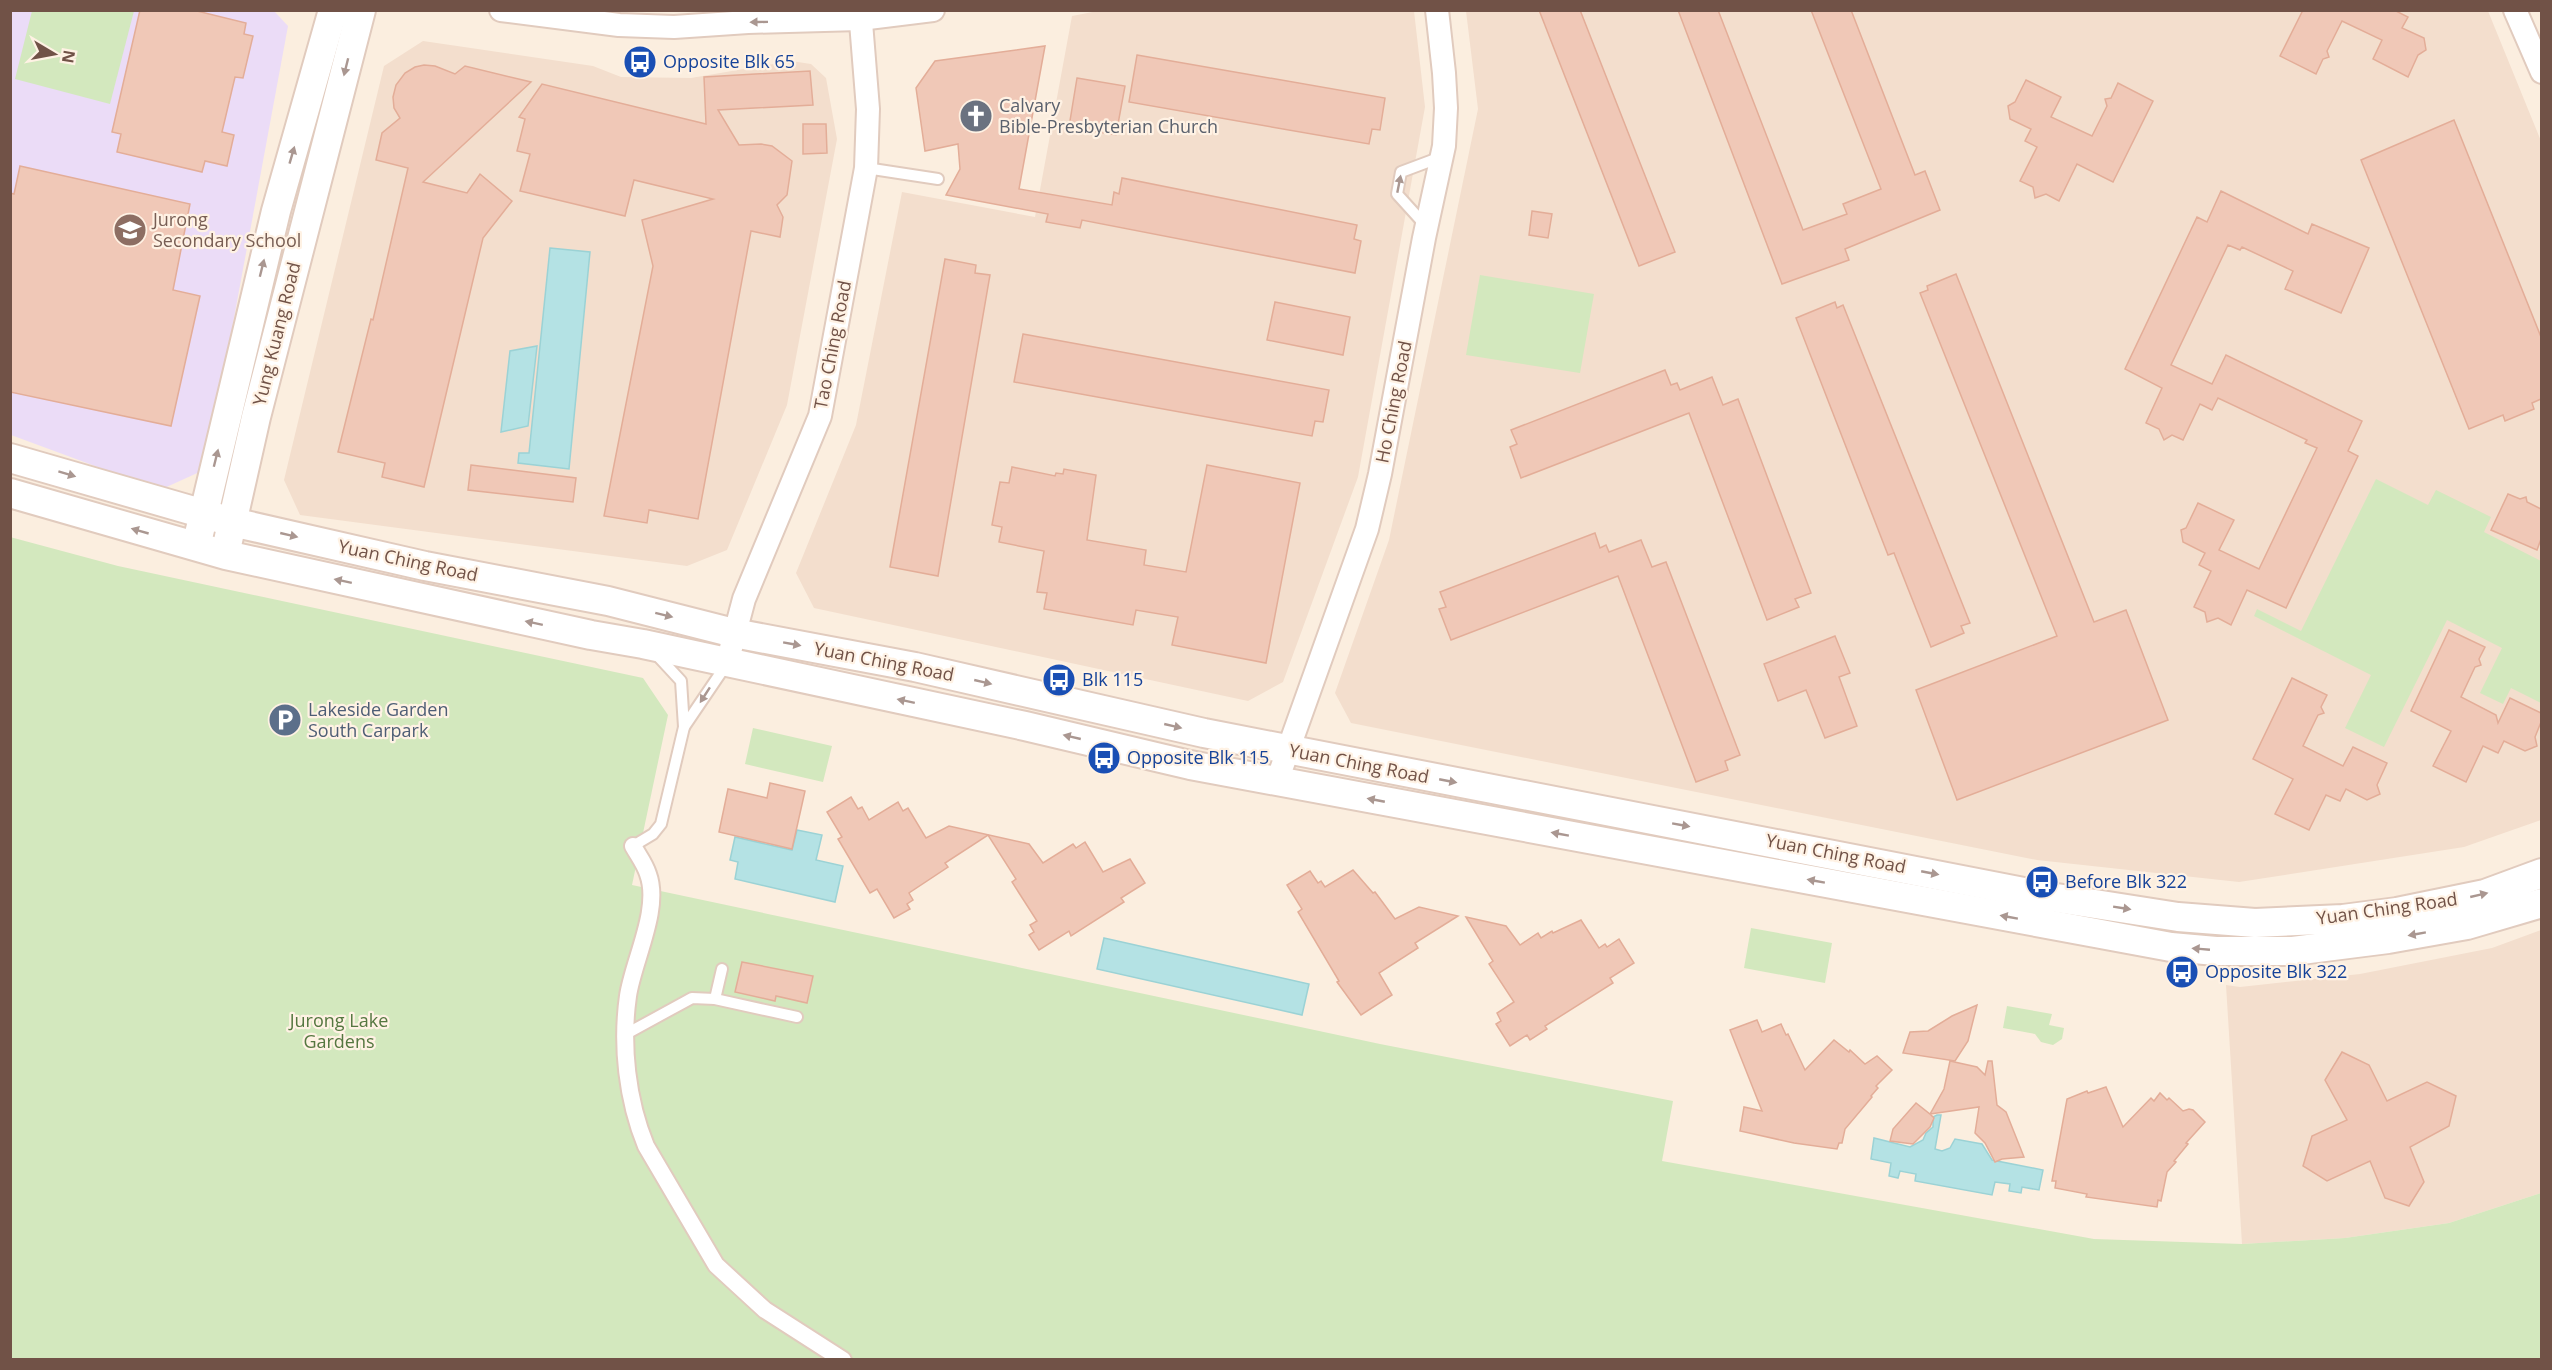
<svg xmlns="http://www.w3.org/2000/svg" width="2552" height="1370" font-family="'Open Sans',sans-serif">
	<rect width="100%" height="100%" fill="#fbeedf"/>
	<!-- residential -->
	<g fill="#f3decd">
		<polygon points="1103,10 1414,11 1425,107 1358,477 1283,682 1248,701 814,608 796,573 856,425 902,192 1035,217 1072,16"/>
		<polygon points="1466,11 2488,11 2541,141 2541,820 2464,847 2239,882 2037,860 1351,723 1335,693 1389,540 1478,109"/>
		<polygon points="423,41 593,66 621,77 691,78 791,61 811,64 826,78 837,139 787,405 727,550 687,566 300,515 284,480 384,66"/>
		<polygon points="2541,930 2541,1193 2449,1223 2345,1238 2242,1244 2226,985 2240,987 2360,974 2492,948"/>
	</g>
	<!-- education -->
	<polygon fill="#ebdcf7" points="10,11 274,11 288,26 206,469 160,490 11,435"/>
	<!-- green -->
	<g fill="#d3e8be">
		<polygon points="32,11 134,11 110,104 15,79"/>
		<polygon points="1480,275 1594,294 1580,373 1466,355"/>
		<polygon points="2376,479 2428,505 2436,490 2491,517 2484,532 2541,561 2541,703 2511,688 2503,704 2480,693 2502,648 2447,620 2384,747 2345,728 2371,675 2254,616 2257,609 2301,631"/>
		<polygon points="10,537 118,566 643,678 668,715 632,885 1380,1044 1673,1101 1662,1161 2094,1239 2242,1244 2345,1238 2449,1223 2541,1193 2541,1359 11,1359"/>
		<polygon points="753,728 832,746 823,782 745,764"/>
		<polygon points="1751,928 1832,943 1825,983 1744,968"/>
		<polygon points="2007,1006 2052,1014 2049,1025 2064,1028 2062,1039 2053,1045 2041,1042 2035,1034 2003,1028"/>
	</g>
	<!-- water -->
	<g fill="#b4e2e4" stroke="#9bd2d5" stroke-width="1.5">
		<polygon points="550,248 590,252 569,469 518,463 519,453 529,453"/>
		<polygon points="537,346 528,426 501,432 510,351"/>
		<polygon points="797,830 822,835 816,860 843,866 835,902 735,879 738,862 730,860 735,837 792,850"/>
		<polygon points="1104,938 1309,984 1302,1015 1097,969"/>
		<polygon points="1937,1115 1941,1115 1935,1149 1942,1151 1950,1148 1955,1139 1982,1144 1992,1160 2043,1170 2039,1190 2022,1187 2021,1193 2009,1191 2010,1184 1995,1182 1992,1195 1915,1181 1916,1174 1900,1171 1898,1178 1889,1176 1891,1163 1871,1159 1874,1138 1910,1147 1923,1140 1926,1133 1933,1127 1933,1117"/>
	</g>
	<!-- building -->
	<g fill="#f0c8b7" stroke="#e3ad98" stroke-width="1.5">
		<polygon points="140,10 193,10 246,23 244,34 253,36 243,78 235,77 222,132 234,135 227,166 205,161 202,172 117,152 121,134 112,132"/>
		<polygon points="1539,10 1580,10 1675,252 1639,266"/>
		<polygon points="1678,10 1718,10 1803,230 1847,214 1843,204 1881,189 1811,10 1851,10 1915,175 1925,171 1940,210 1845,249 1849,260 1782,284"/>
		<polygon points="2303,10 2394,10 2408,17 2402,28 2424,38 2426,50 2418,55 2408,77 2373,59 2382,40 2342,21 2327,51 2329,57 2323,59 2316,74 2280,56"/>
		<polygon points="1045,46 1019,189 1112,205 1114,192 1119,194 1122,178 1357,225 1354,239 1361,241 1355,273 1082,220 1080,228 1046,222 1048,214 946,195 960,169 958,144 925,151 916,88 935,61"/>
		<polygon points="1137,55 1385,98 1380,130 1372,129 1369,144 1129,102"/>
		<polygon points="424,65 435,66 455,74 465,66 531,82 423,182 467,193 480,174 512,201 483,238 424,487 382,477 385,463 338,452 371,319 373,320 408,168 376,160 382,133 400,118 394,108 393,97 396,85 405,73 415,67"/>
		<polygon points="810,71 813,105 718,110 739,145 761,144 772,146 792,161 787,195 777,205 783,217 780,237 751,231 698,519 649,510 647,523 604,516 653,266 642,220 713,199 634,180 625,216 520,191 530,154 517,151 525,119 519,117 542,84 706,124 704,77"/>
		<polygon points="1077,78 1125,86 1116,135 1069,127"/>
		<polygon points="2026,80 2061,97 2051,117 2092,136 2107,106 2105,99 2111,98 2118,83 2153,101 2113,182 2077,164 2059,201 2046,194 2035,198 2033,187 2020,181 2037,147 2025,141 2031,129 2010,119 2008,106 2015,102"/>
		<polygon points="2454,120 2541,337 2541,399 2532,403 2534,409 2505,421 2503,415 2469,429 2361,160"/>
		<polygon points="803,124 826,124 827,153 803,154"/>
		<polygon points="20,166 190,204 173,290 200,296 171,426 10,392 10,193 14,194"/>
		<polygon points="2221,191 2308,234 2312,224 2369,248 2341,313 2285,289 2293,271 2242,247 2240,250 2228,245 2171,365 2212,384 2226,355 2362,421 2348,451 2358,456 2286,608 2247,590 2231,625 2218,618 2207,622 2205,612 2194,607 2211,571 2199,565 2205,553 2183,542 2181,530 2186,528 2198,503 2234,520 2219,550 2259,569 2317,448 2305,443 2307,440 2218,398 2212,410 2200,404 2183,440 2172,435 2164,440 2159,429 2146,423 2162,388 2125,369 2197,217 2207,222"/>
		<polygon points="1532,211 1552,214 1548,238 1529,235"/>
		<polygon points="945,259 976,265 975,273 990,275 938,576 890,567"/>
		<polygon points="1956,274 2094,622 2126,610 2168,720 1957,800 1916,690 2057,636 1920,293 1928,290 1927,286"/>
		<polygon points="1275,302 1350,317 1343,355 1267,340"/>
		<polygon points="1835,302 1837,308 1843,305 1970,623 1961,626 1964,633 1931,647 1894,553 1888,555 1796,318"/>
		<polygon points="1023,334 1329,390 1323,422 1315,421 1312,436 1014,382"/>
		<polygon points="1665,370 1671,385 1677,383 1680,390 1712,377 1723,405 1738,399 1811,593 1795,599 1799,607 1767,620 1689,413 1521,478 1510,447 1517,444 1511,430"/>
		<polygon points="471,465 576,478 573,502 468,490"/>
		<polygon points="1207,465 1300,483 1266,663 1172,645 1178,617 1136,610 1133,625 1044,609 1047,593 1037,592 1044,551 999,542 1002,527 992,525 1000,482 1009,483 1012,467 1055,476 1056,473 1063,474 1064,469 1096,475 1087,540 1146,550 1144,565 1186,572"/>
		<polygon points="2508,494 2520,499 2526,497 2527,502 2541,509 2541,539 2537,550 2491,530"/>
		<polygon points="1595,533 1600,548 1606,545 1609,552 1641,540 1652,567 1666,562 1740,755 1725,761 1728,770 1696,782 1618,576 1451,640 1439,609 1446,607 1440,592"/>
		<polygon points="2449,630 2485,647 2479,659 2481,665 2475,667 2461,697 2496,715 2498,723 2510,698 2541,713 2541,722 2535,737 2537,746 2525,751 2504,741 2498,753 2483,746 2466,782 2433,766 2451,731 2411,711"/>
		<polygon points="1835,636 1850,673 1839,677 1857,726 1825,738 1806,690 1778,701 1764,664"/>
		<polygon points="2292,678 2327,695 2321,707 2324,713 2318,715 2303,746 2343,766 2353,747 2387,763 2377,785 2380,794 2367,800 2346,789 2340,801 2326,795 2309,830 2275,814 2293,779 2253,759"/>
		<polygon points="770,783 805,791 792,849 719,832 728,789 767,798"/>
		<polygon points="851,797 858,809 862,807 869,820 898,802 903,811 908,808 926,838 949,826 1029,844 1043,863 1073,844 1076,848 1085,842 1103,872 1130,859 1145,883 1121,898 1124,902 1071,936 1069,931 1039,950 1029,935 1034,932 1030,925 1037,921 1012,882 1016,879 988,835 945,863 948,867 909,893 913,900 907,904 910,909 894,918 877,889 870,893 838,839 842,837 827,812"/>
		<polygon points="1353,870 1373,893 1375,892 1395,919 1419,907 1458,916 1415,943 1418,948 1379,973 1392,995 1361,1015 1337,982 1339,981 1298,912 1302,909 1287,885 1310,871 1318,883 1321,881 1325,887"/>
		<polygon points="1466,917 1506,926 1520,945 1538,933 1541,938 1552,931 1553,933 1581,920 1599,948 1605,944 1607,947 1619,939 1634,963 1610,978 1613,983 1545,1026 1547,1029 1530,1040 1527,1035 1510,1046 1496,1024 1501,1021 1497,1013 1514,1002 1489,964 1493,961"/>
		<polygon points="742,962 813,976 807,1003 776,996 775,1001 735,992"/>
		<polygon points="1977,1005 1968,1041 1955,1061 1903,1053 1910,1032 1928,1031 1952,1016"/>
		<polygon points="1757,1020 1762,1032 1781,1024 1786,1035 1788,1034 1805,1070 1834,1040 1849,1052 1850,1050 1865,1064 1877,1056 1892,1070 1876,1086 1878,1088 1871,1096 1872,1097 1845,1129 1842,1143 1839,1143 1837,1149 1794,1143 1740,1131 1744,1107 1762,1111 1730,1030"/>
		<polygon points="2342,1052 2369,1065 2387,1101 2427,1082 2456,1096 2449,1126 2410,1147 2424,1182 2409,1206 2385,1198 2370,1161 2327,1181 2303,1166 2312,1136 2347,1120 2325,1080"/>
		<polygon points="1950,1061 1977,1067 1985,1075 1988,1061 1992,1061 1997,1105 2006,1112 2024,1157 2002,1159 1995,1162 1985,1143 1975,1133 1979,1107 1930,1114 1934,1118 1930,1127 1913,1144 1890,1141 1893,1129 1916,1103 1930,1114 1944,1089"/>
		<polygon points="2106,1087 2123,1127 2151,1098 2154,1101 2160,1093 2167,1100 2169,1098 2183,1111 2189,1109 2193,1110 2205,1122 2186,1143 2188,1144 2174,1161 2176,1162 2167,1172 2161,1201 2158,1200 2157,1207 2086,1197 2087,1194 2055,1188 2056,1181 2052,1181 2067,1099 2087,1091 2088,1093"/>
	</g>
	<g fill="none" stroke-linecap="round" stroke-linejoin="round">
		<defs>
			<g id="service">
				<polyline points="866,168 938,179"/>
				<polyline points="1426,226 1397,194 1401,172 1441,157"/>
				<polyline points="684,727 726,665"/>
				<polyline points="633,846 653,834 661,824 684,727 681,681 656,654"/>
				<polyline points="722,969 715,999 797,1017"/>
				<polyline points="626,1034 692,998 715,999"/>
			</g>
			<path id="pedestrian" d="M633 846C638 855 645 864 648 874 661 909 633 961 628 996 621 1045 627 1100 646 1146L716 1265 765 1310 843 1360"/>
			<g id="minor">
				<polyline points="501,10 619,25 674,27 748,22 860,19 933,10"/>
				<polyline points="2515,10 2542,72"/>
				<polyline points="731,648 744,599 820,416 866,168 868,109 860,10"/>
				<polyline points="1277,781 1367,529 1380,474 1424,238 1444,146 1446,108 1444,73 1437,10"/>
			</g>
			<g id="tertiary">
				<polyline points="10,458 232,522 425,566 608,601 734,633 915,667 1204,733 2044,896 2178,917 2255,923 2343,919 2397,912 2485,894 2542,873"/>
				<polyline points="10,493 226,555 591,635 643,644 1025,726 1190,765 2171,947 2216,951 2293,951 2388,939 2467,925 2542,903"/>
				<polyline points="199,534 276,211 333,10"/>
				<polyline points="228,541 256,417 361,10"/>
			</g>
		</defs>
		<!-- service casing -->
		<use href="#service" stroke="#e1cbbe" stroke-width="14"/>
		<!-- pedestrian casing -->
		<use href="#pedestrian" stroke="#e1cbbe" stroke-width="20"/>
		<!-- minor casing -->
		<use href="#minor" stroke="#e1cbbe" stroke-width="26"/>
		<!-- tertiary casing -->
		<use href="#tertiary" stroke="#e1cbbe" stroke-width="32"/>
		<!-- service -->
		<use href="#service" stroke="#fff" stroke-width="10"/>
		<!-- pedestrian -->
		<use href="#pedestrian" stroke="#fff" stroke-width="16"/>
		<!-- minor -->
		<use href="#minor" stroke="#fff" stroke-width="22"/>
		<!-- tertiary -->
		<use href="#tertiary" stroke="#fff" stroke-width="28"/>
	</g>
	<!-- one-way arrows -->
	<defs><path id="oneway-solid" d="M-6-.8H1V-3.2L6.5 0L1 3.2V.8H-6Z" transform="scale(1.5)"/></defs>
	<g fill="#aa9791">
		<use href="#oneway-solid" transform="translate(759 22) rotate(179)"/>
		<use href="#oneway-solid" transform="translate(346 67) rotate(104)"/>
		<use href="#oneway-solid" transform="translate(292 155) rotate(-74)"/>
		<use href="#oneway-solid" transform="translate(1399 184) rotate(-79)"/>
		<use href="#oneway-solid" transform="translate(262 268) rotate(-76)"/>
		<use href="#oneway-solid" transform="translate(216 458) rotate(-76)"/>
		<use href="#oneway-solid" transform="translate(67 474) rotate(17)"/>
		<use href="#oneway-solid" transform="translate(140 531) rotate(-164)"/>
		<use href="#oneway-solid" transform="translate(289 535) rotate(13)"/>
		<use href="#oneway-solid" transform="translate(343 581) rotate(-168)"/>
		<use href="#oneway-solid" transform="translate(664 615) rotate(14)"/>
		<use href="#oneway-solid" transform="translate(534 623) rotate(-168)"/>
		<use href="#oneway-solid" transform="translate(792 644) rotate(10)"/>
		<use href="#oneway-solid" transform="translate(983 682) rotate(13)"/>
		<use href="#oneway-solid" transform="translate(705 695) rotate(123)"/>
		<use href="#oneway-solid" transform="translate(906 701) rotate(-168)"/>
		<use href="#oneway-solid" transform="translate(1173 726) rotate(13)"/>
		<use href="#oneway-solid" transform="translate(1072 737) rotate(-167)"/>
		<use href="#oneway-solid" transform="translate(1448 781) rotate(11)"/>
		<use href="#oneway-solid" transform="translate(1376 800) rotate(-169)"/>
		<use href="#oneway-solid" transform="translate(1681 825) rotate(10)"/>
		<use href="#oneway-solid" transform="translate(1560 834) rotate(-170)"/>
		<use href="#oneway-solid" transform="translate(1930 873) rotate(11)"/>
		<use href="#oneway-solid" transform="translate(1816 881) rotate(-170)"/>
		<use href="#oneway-solid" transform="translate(2479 895) rotate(-13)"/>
		<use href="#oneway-solid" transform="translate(2122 908) rotate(9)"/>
		<use href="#oneway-solid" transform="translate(2009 917) rotate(-170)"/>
		<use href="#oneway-solid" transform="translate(2417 934) rotate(170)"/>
		<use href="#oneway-solid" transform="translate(2201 949) rotate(-175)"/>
	</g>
	<!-- icons -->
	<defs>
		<symbol id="bus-disc" viewBox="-11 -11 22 22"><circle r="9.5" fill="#1a4fb4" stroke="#fff2e4"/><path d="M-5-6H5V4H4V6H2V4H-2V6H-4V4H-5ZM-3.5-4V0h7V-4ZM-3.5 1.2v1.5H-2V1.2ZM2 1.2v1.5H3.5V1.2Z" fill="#fff"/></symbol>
		<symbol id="church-disc" viewBox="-11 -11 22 22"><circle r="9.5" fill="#6b7280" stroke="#fff2e4"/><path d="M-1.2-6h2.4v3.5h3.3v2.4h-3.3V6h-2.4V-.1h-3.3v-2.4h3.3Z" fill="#fff"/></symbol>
		<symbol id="school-disc" viewBox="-11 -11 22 22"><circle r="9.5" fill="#8d6e63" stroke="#fff2e4"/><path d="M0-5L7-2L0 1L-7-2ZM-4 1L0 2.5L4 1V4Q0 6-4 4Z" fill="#fff"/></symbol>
		<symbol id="parking-disc" viewBox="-11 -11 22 22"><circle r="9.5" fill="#5c6f8a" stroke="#fff2e4"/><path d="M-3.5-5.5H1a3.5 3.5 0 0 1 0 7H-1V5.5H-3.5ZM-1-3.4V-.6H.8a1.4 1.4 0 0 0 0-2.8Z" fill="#fff"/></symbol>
	</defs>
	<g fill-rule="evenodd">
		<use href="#bus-disc" x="621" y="43" width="38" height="38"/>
		<use href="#church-disc" x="957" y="97" width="38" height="38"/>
		<use href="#school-disc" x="111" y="211" width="38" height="38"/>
		<use href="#bus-disc" x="1040" y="661" width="38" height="38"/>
		<use href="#parking-disc" x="266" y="701" width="38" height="38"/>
		<use href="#bus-disc" x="1085" y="739" width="38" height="38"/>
		<use href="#bus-disc" x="2023" y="863" width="38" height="38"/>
		<use href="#bus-disc" x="2163" y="953" width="38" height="38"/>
	</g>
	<g text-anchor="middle" stroke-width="4.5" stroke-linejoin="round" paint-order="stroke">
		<!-- transit labels -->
		<g font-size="18" fill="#164399" stroke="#fff2e4" text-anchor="start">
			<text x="663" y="68">Opposite Blk 65</text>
			<text x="1082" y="686">Blk 115</text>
			<text x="1127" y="764">Opposite Blk 115</text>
			<text x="2065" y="888">Before Blk 322</text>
			<text x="2205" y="978">Opposite Blk 322</text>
		</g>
		<!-- worship labels -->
		<g font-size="18" fill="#5b616d" stroke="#fff2e4" text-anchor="start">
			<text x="999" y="112">Calvary<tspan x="999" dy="21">Bible-Presbyterian Church</tspan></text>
		</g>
		<!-- education labels -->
		<g font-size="18" fill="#785e54" stroke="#fff2e4" text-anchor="start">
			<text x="153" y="226">Jurong<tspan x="153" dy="21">Secondary School</tspan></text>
		</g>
		<!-- street labels -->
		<g font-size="18" fill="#715247" stroke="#fff2e4">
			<text transform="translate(277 334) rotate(-76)" y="6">Yung Kuang Road</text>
			<text transform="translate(833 345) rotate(-79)" y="6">Tao Ching Road</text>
			<text transform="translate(1394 402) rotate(-79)" y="6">Ho Ching Road</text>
			<text transform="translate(408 561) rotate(12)" y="6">Yuan Ching Road</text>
			<text transform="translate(884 662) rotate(11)" y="6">Yuan Ching Road</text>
			<text transform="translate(1359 764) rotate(11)" y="6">Yuan Ching Road</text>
			<text transform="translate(1836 854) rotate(11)" y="6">Yuan Ching Road</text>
			<text transform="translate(2387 909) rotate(-8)" y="6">Yuan Ching Road</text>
		</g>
		<!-- service labels -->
		<g font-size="18" fill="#4e5e75" stroke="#fff2e4" text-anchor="start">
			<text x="308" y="716">Lakeside Garden<tspan x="308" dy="21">South Carpark</tspan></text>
		</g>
		<!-- park labels -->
		<g font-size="18" fill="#557740" stroke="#fff2e4">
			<text x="339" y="1027">Jurong Lake<tspan x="339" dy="21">Gardens</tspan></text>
		</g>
	</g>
	<!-- border -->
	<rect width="2552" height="1370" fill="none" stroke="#715247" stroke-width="24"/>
	<!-- north arrow -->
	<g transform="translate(54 54) rotate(100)" stroke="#fff2e4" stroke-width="4.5" paint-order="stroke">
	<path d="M0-4.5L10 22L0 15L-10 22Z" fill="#715247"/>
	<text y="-9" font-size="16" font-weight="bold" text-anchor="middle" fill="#715247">N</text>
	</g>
</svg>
